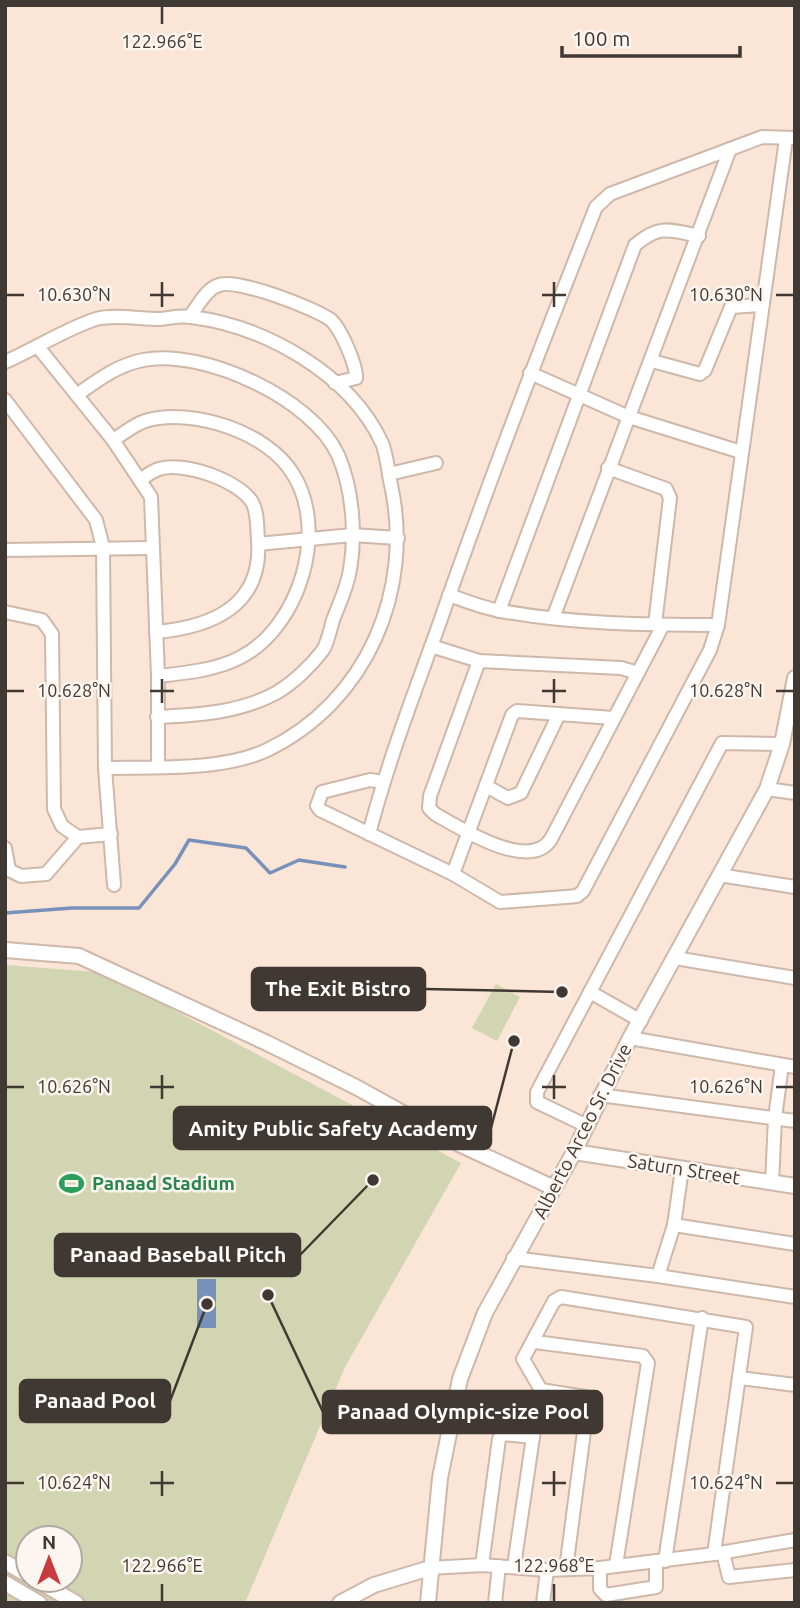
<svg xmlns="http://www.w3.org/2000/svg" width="800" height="1608" font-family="Ubuntu,sans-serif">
	<rect width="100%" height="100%" fill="#fae5d6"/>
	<!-- green -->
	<g fill="#d1d5b1" fill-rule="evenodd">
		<path d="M5 965 96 972 110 976 461 1163 345 1367 245 1603H5ZM28 1538H70V1580H28Z"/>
		<polygon points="496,984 520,997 497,1041 472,1028"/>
	</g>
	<!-- water -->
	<rect fill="#7891bb" x="197" y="1279" width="19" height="49"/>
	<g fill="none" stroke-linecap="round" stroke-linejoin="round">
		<!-- stream -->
		<polyline stroke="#7891bb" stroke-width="3.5" points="5,913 72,908 139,908 175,864 189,840 246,848 270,873 299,860 345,867"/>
		<defs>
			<g id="minor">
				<path d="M190 316C198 306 206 289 219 285 236 278 315 308 331 320 341 329 357 366 356 378L335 383"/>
				<polyline points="38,347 113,440 151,497 158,676 158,767"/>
				<polyline points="652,361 700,374 705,370 731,307 761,305"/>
				<path d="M5 362C35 349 65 329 96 319 114 314 140 319 160 319 170 318 181 315 191 317 265 326 350 374 382 443 387 455 388 472 391 485 414 590 367 702 267 750 223 771 154 767 105 768"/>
				<polyline points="530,373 629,417 741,452"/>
				<path d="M78 394C99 379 118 365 143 360 203 348 313 399 338 455 353 489 356 535 350 570 347 588 339 604 333 620 330 630 328 642 323 650 311 666 293 683 276 693 239 713 198 715 157 717"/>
				<polyline points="5,400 96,520 103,547 105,768 114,885"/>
				<path d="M113 440C123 434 135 424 145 421 192 407 268 432 293 474 329 531 299 627 241 657 217 670 186 673 158 676"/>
				<polyline points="608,468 666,489 670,498 655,624"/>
				<polyline points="389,474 436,463"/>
				<path d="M140 480C146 476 152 471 159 469 183 461 238 480 252 502 258 512 257 529 258 540 263 606 212 627 156 632"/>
				<polyline points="258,544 352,535 398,538"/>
				<polyline points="5,550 152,548"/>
				<path d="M449 595C466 601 483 608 501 611 572 624 647 625 718 625"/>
				<path d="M499 611 635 245C660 224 670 230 699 236"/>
				<polyline points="5,612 42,620 52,634 54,809 62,826 78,837"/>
				<polyline points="553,618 730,149"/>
				<polyline points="431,646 479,661 621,668 638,673"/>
				<path d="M479 661 430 796 429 808 435 814C460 828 530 873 551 839L663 625"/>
				<polyline points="383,782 370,780 322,792 317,806 320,810 453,874 500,902 566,897 577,896 583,891 710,650 718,625 786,139"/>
				<polyline points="486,786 508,798 521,793 559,714"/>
				<polyline points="767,789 795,793"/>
				<path d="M369 834C387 765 412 699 436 633 486 489 540 348 596 207L610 194 762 137 795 138"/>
				<polyline points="5,848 9,870 21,876 46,874 78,837 111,834"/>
				<polyline points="453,874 512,715 517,711 613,718"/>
				<polyline points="719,875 795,887"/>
				<polyline points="675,958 795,978"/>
				<polyline points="590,992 641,1021"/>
				<polyline points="630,1038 795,1067"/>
				<polyline points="600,1095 795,1121"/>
				<polyline points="587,1126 537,1102 537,1092 722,743 782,744"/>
				<polyline points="772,1183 775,1118 782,1065"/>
				<polyline points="674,1225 795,1244"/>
				<polyline points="513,1258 658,1276 795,1297"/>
				<polyline points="658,1276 674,1225 682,1169"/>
				<polyline points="535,1342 643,1356 648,1363 616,1565"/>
				<polyline points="740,1378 795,1385"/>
				<polyline points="541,1390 585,1397 588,1401 566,1569"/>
				<polyline points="723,1553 729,1577 795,1570"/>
				<polyline points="665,1561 702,1318"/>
				<polyline points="482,1565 499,1439 502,1434 533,1437 541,1390 523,1359 554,1301 561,1297 746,1327 714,1554 795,1540"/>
				<polyline points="514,1566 533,1437"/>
				<polyline points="430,1568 482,1565 547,1570 600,1568 714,1554"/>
				<polyline points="600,1568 600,1589 606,1595 656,1587 656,1561"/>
				<polyline points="495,1603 499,1566"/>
				<polyline points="543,1603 547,1570"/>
			</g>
			<g id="tertiary">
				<polyline points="5,950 79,956 267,1043 356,1087 459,1144 552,1187"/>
				<polyline points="574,1152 795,1186"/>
				<polyline points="5,1562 28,1575"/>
				<polyline points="37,1580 76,1603"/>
				<polyline points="5,1583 39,1603"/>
				<polyline points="340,1603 374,1585 430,1568"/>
				<polyline points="428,1603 440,1478 460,1379 485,1313 574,1152 630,1038 767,789 782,744 795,678"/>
			</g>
		</defs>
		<!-- minor casing -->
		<use href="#minor" stroke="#cdb8aa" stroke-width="16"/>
		<!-- tertiary casing -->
		<use href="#tertiary" stroke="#cdb8aa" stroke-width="18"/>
		<!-- minor -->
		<use href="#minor" stroke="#fff" stroke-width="12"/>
		<!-- tertiary -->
		<use href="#tertiary" stroke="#fff" stroke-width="14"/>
	</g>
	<!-- ticks -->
	<path fill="none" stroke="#403832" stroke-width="2.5" d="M162 7V24M162 282V307M554 282V307M7 295H24M150 295H174M542 295H566M776 295H793M162 679V703M554 679V703M7 691H24M150 691H174M542 691H566M776 691H793M162 1075V1099M554 1075V1099M7 1087H24M150 1087H174M542 1087H566M776 1087H793M162 1471V1496M554 1471V1496M7 1483H24M150 1483H174M542 1483H566M776 1483H793M162 1584V1601M554 1584V1601"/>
	<!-- icons -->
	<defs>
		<symbol id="stadium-bare" viewBox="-9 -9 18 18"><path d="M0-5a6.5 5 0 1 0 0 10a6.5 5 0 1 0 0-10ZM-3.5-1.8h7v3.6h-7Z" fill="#2e9e5b" stroke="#fdf5ef" stroke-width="2.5" paint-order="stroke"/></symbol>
	</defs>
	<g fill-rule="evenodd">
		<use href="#stadium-bare" x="54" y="1166" width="35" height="35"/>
	</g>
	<g text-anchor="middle" stroke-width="5" stroke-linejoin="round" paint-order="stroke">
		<!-- street labels -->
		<g font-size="19" fill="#403832" stroke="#fdf5ef">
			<text transform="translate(582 1131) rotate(-63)" y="7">Alberto Arceo Sr. Drive</text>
			<text transform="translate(684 1169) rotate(9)" y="7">Saturn Street</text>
		</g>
		<!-- leisure labels -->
		<g font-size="19" font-weight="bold" fill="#27864d" stroke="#fdf5ef" text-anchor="start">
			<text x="92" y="1190">Panaad Stadium</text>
		</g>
	</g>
	<g font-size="18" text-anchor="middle" fill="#403832" stroke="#fdf5ef" stroke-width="5" stroke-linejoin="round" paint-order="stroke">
		<text x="162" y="48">122.966°E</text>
		<text x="74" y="301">10.630°N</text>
		<text x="726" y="301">10.630°N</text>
		<text x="74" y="697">10.628°N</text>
		<text x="726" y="697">10.628°N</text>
		<text x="74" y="1093">10.626°N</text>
		<text x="726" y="1093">10.626°N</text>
		<text x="74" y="1489">10.624°N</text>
		<text x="726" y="1489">10.624°N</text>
		<text x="162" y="1572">122.966°E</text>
		<text x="554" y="1572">122.968°E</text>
	</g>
	<!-- callouts -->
	<path fill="none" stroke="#403832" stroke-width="2.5" d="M562 992L425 989M514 1041L491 1128M373 1180L300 1255M207 1304L170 1401M268 1295L323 1412"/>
	<g fill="#403832" stroke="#fdf5ef" stroke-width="2.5">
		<circle cx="562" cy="992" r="7"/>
		<circle cx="514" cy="1041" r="7"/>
		<circle cx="373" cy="1180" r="7"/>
		<circle cx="207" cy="1304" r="7"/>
		<circle cx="268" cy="1295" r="7"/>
	</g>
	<g fill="#403832" stroke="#403832" stroke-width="2.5">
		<rect x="252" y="968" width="173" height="42" rx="7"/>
		<rect x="174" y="1107" width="317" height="42" rx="7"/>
		<rect x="55" y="1234" width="245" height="42" rx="7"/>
		<rect x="20" y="1380" width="150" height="42" rx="7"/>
		<rect x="323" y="1391" width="279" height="42" rx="7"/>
	</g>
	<g font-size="21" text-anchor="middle" font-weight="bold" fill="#fff">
		<text x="338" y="996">The Exit Bistro</text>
		<text x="333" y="1136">Amity Public Safety Academy</text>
		<text x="178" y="1262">Panaad Baseball Pitch</text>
		<text x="95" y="1408">Panaad Pool</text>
		<text x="463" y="1419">Panaad Olympic-size Pool</text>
	</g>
	<!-- border -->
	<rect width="800" height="1608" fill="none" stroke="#403832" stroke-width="14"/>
	<!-- north arrow -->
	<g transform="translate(49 1559)"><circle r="33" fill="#fdf5ef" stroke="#b1a9a3" stroke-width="2"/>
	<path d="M0-5L12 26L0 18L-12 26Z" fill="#c93a3d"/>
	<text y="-10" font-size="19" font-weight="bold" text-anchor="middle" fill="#403832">N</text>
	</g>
	<!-- scale -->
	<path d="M562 46v10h178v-10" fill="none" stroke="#403832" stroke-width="3.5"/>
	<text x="572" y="46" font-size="21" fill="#403832" stroke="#fdf5ef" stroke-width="5" paint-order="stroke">100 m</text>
</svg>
